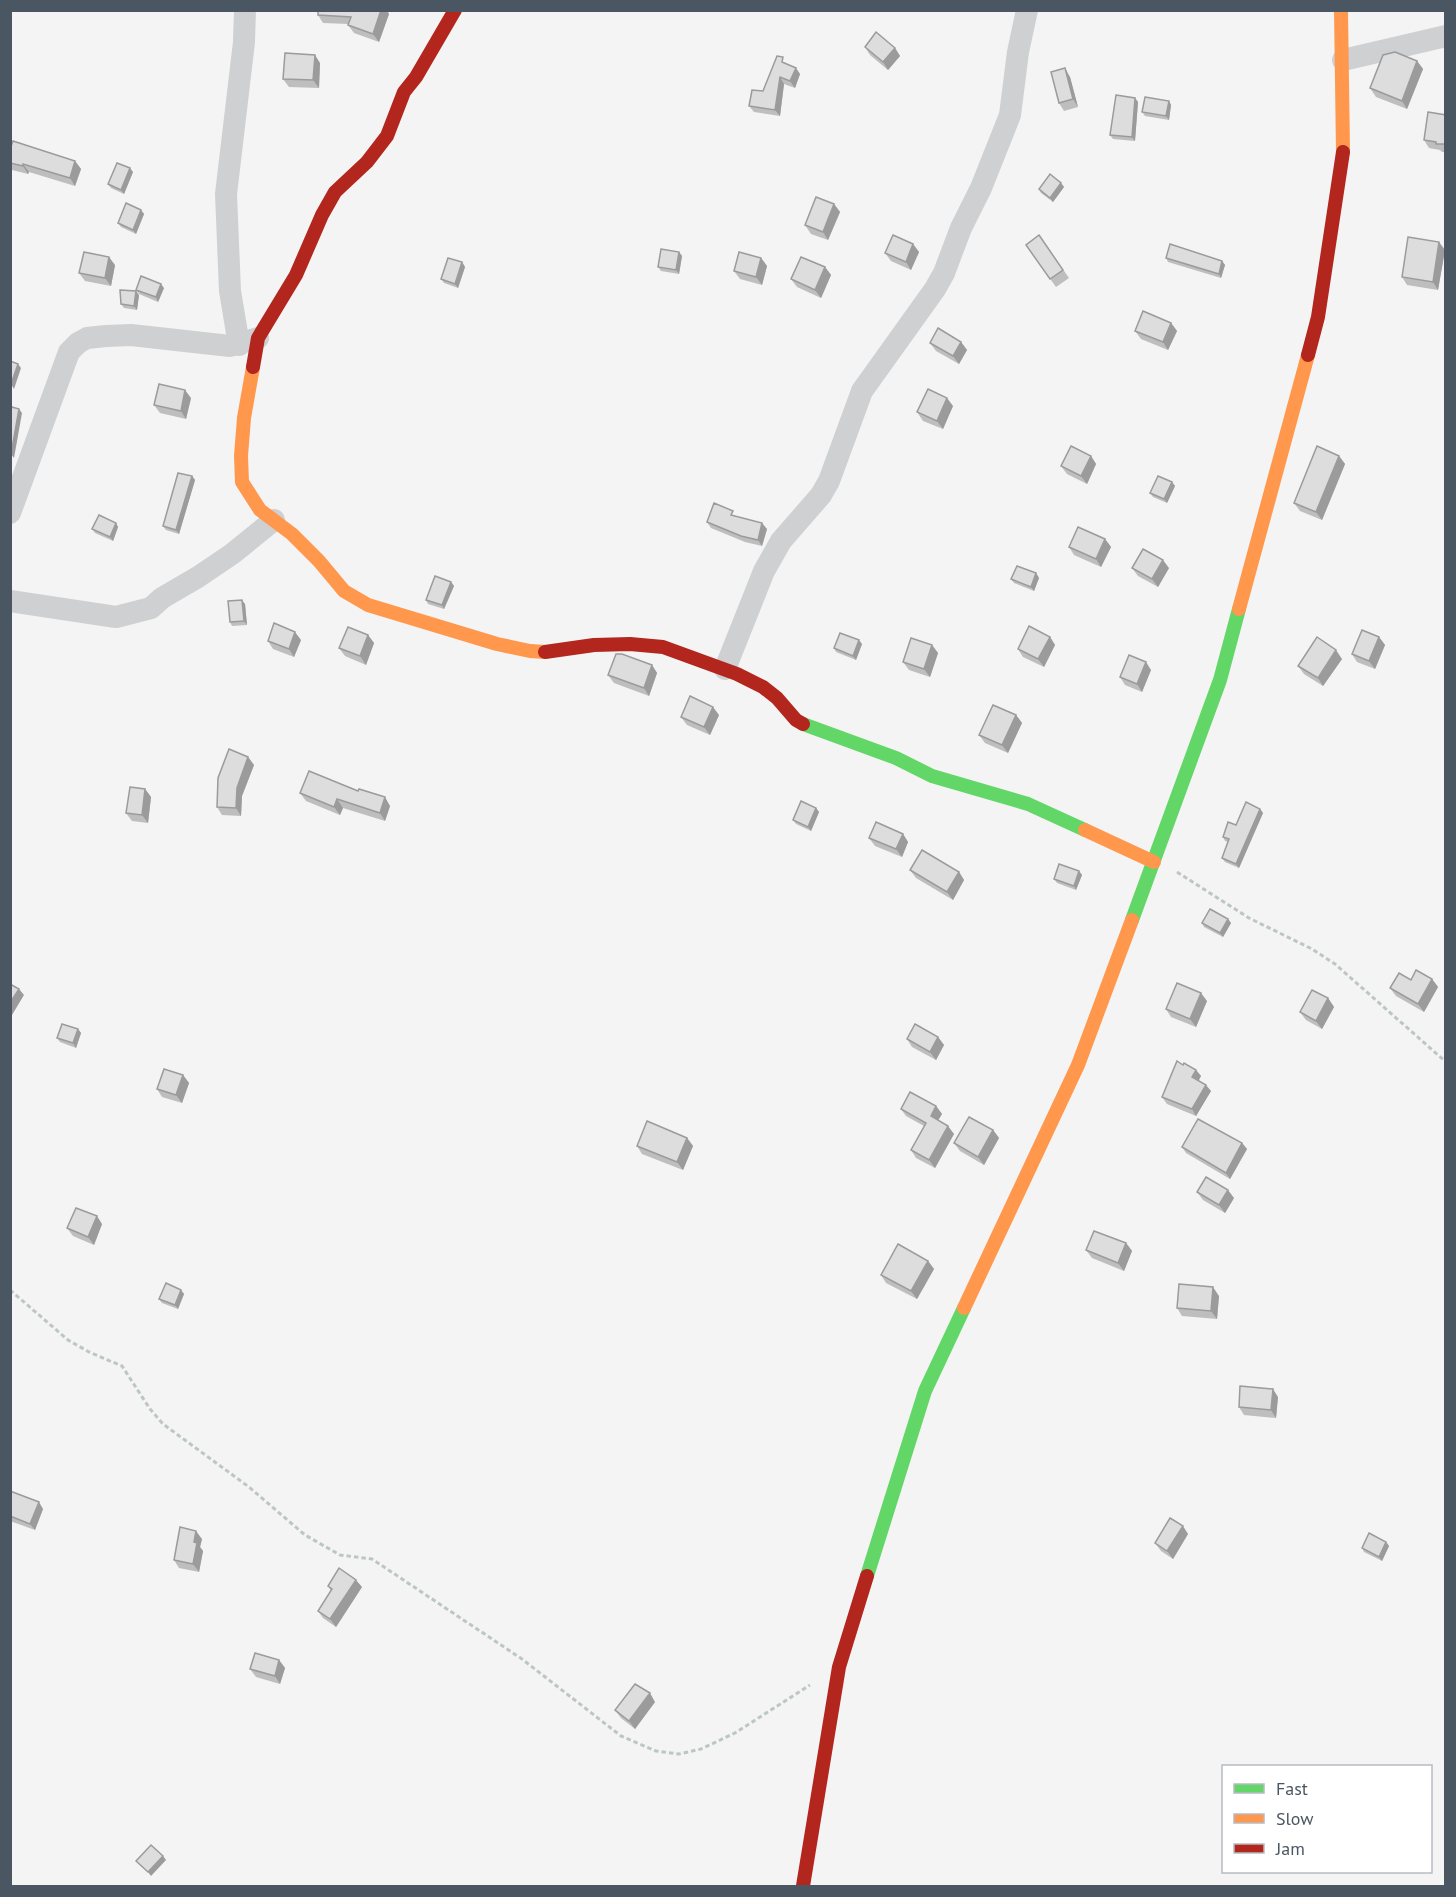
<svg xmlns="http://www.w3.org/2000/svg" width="1456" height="1897" font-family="'PT Sans',sans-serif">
	<rect width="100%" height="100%" fill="#f4f4f4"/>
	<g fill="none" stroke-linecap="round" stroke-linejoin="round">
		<!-- path -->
		<g stroke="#bcc7c4" stroke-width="3" stroke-dasharray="4.5 3" stroke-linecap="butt">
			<polyline points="1177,872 1249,918 1312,949 1335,964 1446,1062"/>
			<polyline points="10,1290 68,1340 89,1352 122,1366 150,1409 163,1424 249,1487 305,1535 340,1555 372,1559 522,1659 621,1736 656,1751 679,1754 701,1749 735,1733 810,1685"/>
		</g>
		<!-- street -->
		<g stroke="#ced0d2" stroke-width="22">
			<polyline points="1343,60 1446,36"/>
			<polyline points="239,345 230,291 226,194 244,42 245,10"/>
			<polyline points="10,513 69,352 78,343 87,338 106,336 131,335 230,346 258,338"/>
			<polyline points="10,601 116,617 151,608 162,598 198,577 232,554 274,520"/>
			<polyline points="725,669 764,571 781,541 821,495 829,481 862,391 935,289 944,273 961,228 981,188 1010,115 1018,52 1027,10"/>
		</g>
		<!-- fast -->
		<g stroke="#63d668" stroke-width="14">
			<polyline points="803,724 896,758 932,776 1028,804 1085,830"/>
			<polyline points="1132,920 1220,680 1239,609"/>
			<polyline points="867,1576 925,1391 964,1308"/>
		</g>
		<!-- slow -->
		<g stroke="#ff974d" stroke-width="14">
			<polyline points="1341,10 1343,152"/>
			<polyline points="253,367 244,418 241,456 242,482 260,510 292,534 319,561 344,591 368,605 497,644 530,651 545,652"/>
			<polyline points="1239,609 1308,355"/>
			<polyline points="1085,830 1154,862"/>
			<polyline points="964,1308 1078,1065 1132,920"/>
		</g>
		<!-- jam -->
		<g stroke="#b3261e" stroke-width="14">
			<polyline points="1308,355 1318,317 1343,152"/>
			<polyline points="253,367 258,338 296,275 322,215 335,192 367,162 387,136 404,92 416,77 455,10"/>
			<polyline points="545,652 594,645 630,644 663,647 737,674 763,687 777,698 796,720 803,724"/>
			<polyline points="803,1886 839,1667 867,1576"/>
		</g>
	</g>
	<!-- wall -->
	<g fill="#bebebf">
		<polygon points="389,14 379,42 354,33 348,25 349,24 323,23 318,15"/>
		<polygon points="865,47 895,48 900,56 888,70 870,55"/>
		<polygon points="1417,61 1423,69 1407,109 1376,97 1370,88"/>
		<polygon points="320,63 319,88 289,87 283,79"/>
		<polygon points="787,64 800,74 795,88 784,84 780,116 754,112 749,106"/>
		<polygon points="1070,77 1078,107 1064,111 1059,103"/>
		<polygon points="1135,98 1138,102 1135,141 1113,139 1110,135"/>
		<polygon points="1169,101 1171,105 1169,120 1145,116 1142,112"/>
		<polygon points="1446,115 1446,152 1442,152 1440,150 1429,148 1424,140"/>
		<polygon points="10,149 75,161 81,169 75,186 29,172 28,174 12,170 10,167"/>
		<polygon points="133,172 124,194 111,188 108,184"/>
		<polygon points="1061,183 1064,187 1053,202 1041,193 1039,189"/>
		<polygon points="834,204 840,212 828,240 811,234 805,225"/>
		<polygon points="141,210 144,214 136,234 121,227 118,223"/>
		<polygon points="1039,235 1069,278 1056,287 1026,245"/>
		<polygon points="913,244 919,252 911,270 891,261 885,253"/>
		<polygon points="1445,250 1438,290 1407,285 1402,277"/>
		<polygon points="679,252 682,256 679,274 661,271 658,267"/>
		<polygon points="761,258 767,266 762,285 740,279 734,271"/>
		<polygon points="1166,258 1222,261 1225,265 1221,278 1168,262"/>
		<polygon points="462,262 465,267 458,288 444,283 441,279"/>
		<polygon points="115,265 111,286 85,281 79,273"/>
		<polygon points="825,267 831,275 821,298 797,287 791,279"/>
		<polygon points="164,288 158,302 139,294 136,290"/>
		<polygon points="139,295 137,310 124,308 121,304"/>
		<polygon points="1171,323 1177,331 1168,350 1141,339 1135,331"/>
		<polygon points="961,342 967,350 959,364 936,351 930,343"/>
		<polygon points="191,398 186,419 160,413 154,405"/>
		<polygon points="953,406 943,429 923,421 917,412"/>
		<polygon points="1091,456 1096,464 1087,484 1067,474 1061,466"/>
		<polygon points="1339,456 1345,464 1322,520 1300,511 1294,503"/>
		<polygon points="192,476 195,480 179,534 166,530 163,526"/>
		<polygon points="1172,482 1175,486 1167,503 1153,497 1150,493"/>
		<polygon points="707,522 767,529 762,546 745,542 711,528"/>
		<polygon points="116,523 118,527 113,541 95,533 92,529"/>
		<polygon points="1105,539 1111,547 1101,567 1074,555 1069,547"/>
		<polygon points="1132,568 1169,568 1158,587 1138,576"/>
		<polygon points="1036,573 1039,578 1034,591 1014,583 1011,579"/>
		<polygon points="451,582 454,586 444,609 428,604 426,600"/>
		<polygon points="245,604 247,625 232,626 230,622"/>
		<polygon points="368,635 374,643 366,665 345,656 339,648"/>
		<polygon points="1050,637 1055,645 1044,667 1023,657 1018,649"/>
		<polygon points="1379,637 1385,645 1375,669 1357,662 1352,654"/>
		<polygon points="301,640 294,657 273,649 268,641"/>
		<polygon points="862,644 856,660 836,652 834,648"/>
		<polygon points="932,645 938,653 930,677 909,670 903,662"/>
		<polygon points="1342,659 1323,686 1304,674 1298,666"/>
		<polygon points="652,665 657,673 649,696 614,683 608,675"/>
		<polygon points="1151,670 1142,692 1125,685 1120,677"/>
		<polygon points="719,715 710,735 687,725 681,717"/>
		<polygon points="1016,715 1022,723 1008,753 985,743 979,735"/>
		<polygon points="248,757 254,765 242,796 241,816 222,815 217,807"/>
		<polygon points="145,789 151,797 148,823 132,821 126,813"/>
		<polygon points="300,793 390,806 385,821 343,808 340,815 306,801"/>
		<polygon points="816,808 819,812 811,831 796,824 793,820"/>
		<polygon points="1260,809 1263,813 1239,868 1225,862 1222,858 1228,842 1225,841 1223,837 1236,825"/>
		<polygon points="903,834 908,842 902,857 875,846 869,838"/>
		<polygon points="910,870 959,872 964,880 953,900 916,878"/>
		<polygon points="1079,871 1082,875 1076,890 1057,883 1054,879"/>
		<polygon points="1228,919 1231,923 1223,937 1204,927 1202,923"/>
		<polygon points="1432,979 1438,987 1424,1012 1396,996 1390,988 1411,980"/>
		<polygon points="1328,998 1334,1007 1322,1029 1306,1020 1300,1012"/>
		<polygon points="1207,1001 1196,1027 1171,1017 1166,1009"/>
		<polygon points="78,1029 81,1033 76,1048 60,1042 57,1038"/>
		<polygon points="938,1037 944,1045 936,1060 912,1047 907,1039"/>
		<polygon points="1183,1065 1196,1070 1201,1076 1198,1080 1211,1091 1196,1116 1167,1104 1162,1097"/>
		<polygon points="183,1075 189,1083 182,1103 162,1097 157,1089"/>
		<polygon points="936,1106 942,1114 938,1120 954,1134 935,1168 916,1158 911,1150 924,1126 906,1116 901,1109"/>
		<polygon points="993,1130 999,1138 984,1165 960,1151 954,1143"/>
		<polygon points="687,1138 693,1146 683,1170 642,1154 637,1146"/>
		<polygon points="1242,1143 1247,1149 1230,1179 1186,1153 1182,1147"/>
		<polygon points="1197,1192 1234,1198 1225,1213 1203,1200"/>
		<polygon points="102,1224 94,1245 73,1236 67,1228"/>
		<polygon points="1126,1243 1132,1251 1124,1271 1092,1258 1086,1250"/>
		<polygon points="928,1261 934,1269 917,1299 886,1283 881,1275"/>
		<polygon points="181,1290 184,1294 178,1309 162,1303 159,1299"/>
		<polygon points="1219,1296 1217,1319 1182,1316 1177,1308"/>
		<polygon points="1278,1397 1276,1418 1244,1415 1239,1407"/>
		<polygon points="10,1491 43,1509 35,1530 10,1521"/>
		<polygon points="1188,1534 1173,1559 1161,1551 1155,1543"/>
		<polygon points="202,1539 200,1547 203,1551 199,1572 179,1568 174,1560"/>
		<polygon points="1386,1542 1389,1546 1382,1561 1364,1552 1362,1548"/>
		<polygon points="328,1586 362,1587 336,1627 323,1618 318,1611 331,1591"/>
		<polygon points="279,1660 285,1668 280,1684 256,1677 250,1669"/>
		<polygon points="655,1702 635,1729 621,1718 615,1710"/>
	</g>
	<!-- shaded-wall -->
	<g fill="#9b9b9b">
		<polygon points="381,10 387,10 389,14 379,42 373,34"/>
		<polygon points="895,48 900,56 888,70 883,62"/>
		<polygon points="315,55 320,63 319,88 313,80"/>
		<polygon points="1417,61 1423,69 1407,109 1402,101"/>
		<polygon points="796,68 800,74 795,88 790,81"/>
		<polygon points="1065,68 1070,77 1078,107 1073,99"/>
		<polygon points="780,77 784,84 780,116 775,110"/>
		<polygon points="1135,98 1138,102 1135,141 1132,137"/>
		<polygon points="1169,101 1171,105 1169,120 1166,116"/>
		<polygon points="75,161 81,169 75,186 70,178"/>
		<polygon points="23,164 29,172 28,174 23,166"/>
		<polygon points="130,168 133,172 124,194 121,190"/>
		<polygon points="1061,183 1064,187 1053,202 1050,198"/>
		<polygon points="834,204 840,212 828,240 823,232"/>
		<polygon points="141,210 144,214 136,234 133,230"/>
		<polygon points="1439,242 1445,250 1438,290 1433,282"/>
		<polygon points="913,244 919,252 911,270 906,262"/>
		<polygon points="679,252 682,256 679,274 676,270"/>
		<polygon points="109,257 115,265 111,286 105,278"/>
		<polygon points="761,258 767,266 762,285 756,277"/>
		<polygon points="1222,261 1225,265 1221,278 1219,274"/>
		<polygon points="462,262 465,267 458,288 455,284"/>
		<polygon points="825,267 831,275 821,298 815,290"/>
		<polygon points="161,284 164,288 158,302 156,297"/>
		<polygon points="136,291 139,295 137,310 134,306"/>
		<polygon points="1171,323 1177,331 1168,350 1163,342"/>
		<polygon points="961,342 967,350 959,364 953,356"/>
		<polygon points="18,364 21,368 14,389 11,384"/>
		<polygon points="185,390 191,398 186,419 181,411"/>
		<polygon points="947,398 953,406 943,429 937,421"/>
		<polygon points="19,409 22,413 14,458 11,454"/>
		<polygon points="1091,456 1096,464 1087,484 1081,476"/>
		<polygon points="1339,456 1345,464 1322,520 1316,512"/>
		<polygon points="192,476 195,480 179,534 176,530"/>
		<polygon points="1172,482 1175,486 1167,503 1164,499"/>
		<polygon points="116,523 118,527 113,541 110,537"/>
		<polygon points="762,523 767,529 762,546 758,540"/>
		<polygon points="1105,539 1111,547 1101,567 1096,559"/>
		<polygon points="1163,560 1169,568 1158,587 1152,579"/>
		<polygon points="1036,573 1039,578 1034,591 1031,587"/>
		<polygon points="451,582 454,586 444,609 442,605"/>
		<polygon points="242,600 245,604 247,625 244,621"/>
		<polygon points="295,632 301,640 294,657 289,649"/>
		<polygon points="368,635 374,643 366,665 360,656"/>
		<polygon points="1050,637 1055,645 1044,667 1038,659"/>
		<polygon points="1379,637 1385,645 1375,669 1369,661"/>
		<polygon points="859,640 862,644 856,660 853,656"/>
		<polygon points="932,645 938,653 930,677 924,669"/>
		<polygon points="1336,650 1342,659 1323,686 1318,678"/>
		<polygon points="1146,662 1151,670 1142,692 1137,684"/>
		<polygon points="652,665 657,673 649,696 644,688"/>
		<polygon points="713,707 719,715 710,735 704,727"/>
		<polygon points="1016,715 1022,723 1008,753 1002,745"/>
		<polygon points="248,757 254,765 242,796 241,816 236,808 237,788"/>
		<polygon points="145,789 151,797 148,823 142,815"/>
		<polygon points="385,797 390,806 385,821 380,813"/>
		<polygon points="337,799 343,808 340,815 334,807"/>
		<polygon points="816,808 819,812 811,831 808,827"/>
		<polygon points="1260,809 1263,813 1239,868 1236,864"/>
		<polygon points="903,834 908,842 902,857 896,849"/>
		<polygon points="1079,871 1082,875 1076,890 1074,886"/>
		<polygon points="959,872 964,880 953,900 947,892"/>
		<polygon points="1228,919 1231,923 1223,937 1220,933"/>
		<polygon points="1432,979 1438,987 1424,1012 1418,1004"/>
		<polygon points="19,989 24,995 12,1015 10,1013 10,1003"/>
		<polygon points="1201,993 1207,1001 1196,1027 1190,1019"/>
		<polygon points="1328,998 1334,1007 1322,1029 1316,1021"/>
		<polygon points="78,1029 81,1033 76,1048 73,1043"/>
		<polygon points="938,1037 944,1045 936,1060 930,1052"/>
		<polygon points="1196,1070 1201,1076 1197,1084 1192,1077"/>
		<polygon points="183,1075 189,1083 182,1103 176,1095"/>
		<polygon points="1206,1085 1211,1091 1196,1116 1192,1109"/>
		<polygon points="936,1106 942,1114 936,1124 931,1116"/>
		<polygon points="948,1126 954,1134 935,1168 929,1160"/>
		<polygon points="993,1130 999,1138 984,1165 978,1157"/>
		<polygon points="687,1138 693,1146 683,1170 677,1162"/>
		<polygon points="1242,1143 1247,1149 1230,1179 1226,1173"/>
		<polygon points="1228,1190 1234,1198 1225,1213 1219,1205"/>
		<polygon points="97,1216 102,1224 94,1245 88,1237"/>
		<polygon points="1126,1243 1132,1251 1124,1271 1118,1263"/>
		<polygon points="928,1261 934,1269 917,1299 911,1291"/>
		<polygon points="1213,1287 1219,1296 1217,1319 1211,1311"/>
		<polygon points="181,1290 184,1294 178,1309 175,1305"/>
		<polygon points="1273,1389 1278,1397 1276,1418 1271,1410"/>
		<polygon points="39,1502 43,1509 35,1530 30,1524"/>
		<polygon points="1183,1526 1188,1534 1173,1559 1167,1551"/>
		<polygon points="196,1531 202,1539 200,1547 203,1551 199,1572 193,1564 194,1542"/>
		<polygon points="1386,1542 1389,1546 1382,1561 1379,1557"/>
		<polygon points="356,1580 362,1587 336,1627 330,1619"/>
		<polygon points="279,1660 285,1668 280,1684 275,1676"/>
		<polygon points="650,1693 655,1702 635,1729 629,1721"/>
		<polygon points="163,1856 166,1860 151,1876 148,1872"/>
	</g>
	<!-- building -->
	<g fill="#ddddde" stroke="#9b9b9b" stroke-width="1.5">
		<polygon points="318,10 381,10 373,34 348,25 351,17 318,15"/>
		<polygon points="876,32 895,48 883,62 865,47"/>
		<polygon points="1395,52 1417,61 1402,101 1370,88 1383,55"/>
		<polygon points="285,53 315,55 313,80 283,79"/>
		<polygon points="777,56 783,57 782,62 796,68 790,81 780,77 775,110 749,106 752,90 763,91"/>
		<polygon points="1065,68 1073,99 1059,103 1051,72"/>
		<polygon points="1116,95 1135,98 1132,137 1110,135"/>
		<polygon points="1145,97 1169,101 1166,116 1142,112"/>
		<polygon points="1428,112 1446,115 1446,144 1436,144 1436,142 1424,140"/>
		<polygon points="13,141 75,161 70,178 23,164 23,166 10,163 10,149"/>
		<polygon points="117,163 130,168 121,190 108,184"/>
		<polygon points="1050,174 1061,183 1050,198 1039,189"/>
		<polygon points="816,197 834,204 823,232 805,225"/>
		<polygon points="126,203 141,210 133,230 118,223"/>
		<polygon points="893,235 913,244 906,262 885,253"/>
		<polygon points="1039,235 1063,270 1050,279 1026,245"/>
		<polygon points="1408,237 1439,242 1433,282 1402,277"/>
		<polygon points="1170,244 1222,261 1219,274 1166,258"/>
		<polygon points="661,249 679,252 676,270 658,267"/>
		<polygon points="84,252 109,257 105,278 79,273"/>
		<polygon points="739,252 761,258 756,277 734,271"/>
		<polygon points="801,257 825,267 815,290 791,279"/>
		<polygon points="448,258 462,262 455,284 441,279"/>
		<polygon points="141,276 161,284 156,297 136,290"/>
		<polygon points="120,290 136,291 134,306 121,304"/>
		<polygon points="1143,311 1171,323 1163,342 1135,331"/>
		<polygon points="938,328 961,342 953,356 930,343"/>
		<polygon points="10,361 18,364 11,384 10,384"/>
		<polygon points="159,384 185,390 181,411 154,405"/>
		<polygon points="928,389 947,398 937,421 917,412"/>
		<polygon points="12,407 19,409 11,454 10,412"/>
		<polygon points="1071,446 1091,456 1081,476 1061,466"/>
		<polygon points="1317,446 1339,456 1316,512 1294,503"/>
		<polygon points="178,473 192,476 176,530 163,526"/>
		<polygon points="1158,476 1172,482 1164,499 1150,493"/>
		<polygon points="714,503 733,511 731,515 762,523 758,540 741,536 707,522"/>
		<polygon points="99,515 116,523 110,537 92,529"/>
		<polygon points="1078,527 1105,539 1096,559 1069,547"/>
		<polygon points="1143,549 1163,560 1152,579 1132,568"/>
		<polygon points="1017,566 1036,573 1031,587 1011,579"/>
		<polygon points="435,576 451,582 442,605 426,600"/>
		<polygon points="242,600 244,621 230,622 228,601"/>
		<polygon points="274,623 295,632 289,649 268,641"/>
		<polygon points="1029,626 1050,637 1038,659 1018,649"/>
		<polygon points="348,627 368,635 360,656 339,648"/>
		<polygon points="1362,630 1379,637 1369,661 1352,654"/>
		<polygon points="840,633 859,640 853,656 834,648"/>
		<polygon points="1317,637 1336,650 1318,678 1298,666"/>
		<polygon points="911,638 932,645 924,669 903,662"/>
		<polygon points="616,654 622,654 652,665 644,688 608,675"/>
		<polygon points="1129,655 1146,662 1137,684 1120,677"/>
		<polygon points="690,696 713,707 704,727 681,717"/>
		<polygon points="993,705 1016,715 1002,745 979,735"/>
		<polygon points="229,749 248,757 237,788 236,808 217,807 218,778"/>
		<polygon points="309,771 358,791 359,789 385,797 380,813 337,799 334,807 300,793"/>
		<polygon points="130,787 145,789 142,815 126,813"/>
		<polygon points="801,801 816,808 808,827 793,820"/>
		<polygon points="1246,802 1260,809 1236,864 1222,858 1229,839 1223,837 1228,822 1236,825"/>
		<polygon points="876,822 903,834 896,849 869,838"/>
		<polygon points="922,850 959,872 947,892 910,870"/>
		<polygon points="1059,864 1079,871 1074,886 1054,879"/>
		<polygon points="1210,909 1228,919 1220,933 1202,923"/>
		<polygon points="1416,970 1432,979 1418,1004 1390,988 1399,973 1411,980"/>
		<polygon points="1177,983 1201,993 1190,1019 1166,1009"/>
		<polygon points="10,984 19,989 10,1003"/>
		<polygon points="1312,990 1328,998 1316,1021 1300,1012"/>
		<polygon points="62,1024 78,1029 73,1043 57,1038"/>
		<polygon points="915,1024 938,1037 930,1052 907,1039"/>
		<polygon points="1177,1061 1183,1065 1184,1063 1196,1070 1192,1077 1206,1085 1192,1109 1162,1097"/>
		<polygon points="164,1069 183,1075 176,1095 157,1089"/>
		<polygon points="910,1092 936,1106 931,1116 948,1126 929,1160 911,1150 926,1123 901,1109"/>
		<polygon points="969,1117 993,1130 978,1157 954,1143"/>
		<polygon points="1198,1119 1242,1143 1226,1173 1182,1147"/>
		<polygon points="647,1121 687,1138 677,1162 637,1146"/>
		<polygon points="1206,1177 1228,1190 1219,1205 1197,1192"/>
		<polygon points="76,1208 97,1216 88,1237 67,1228"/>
		<polygon points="1094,1231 1126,1243 1118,1263 1086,1250"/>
		<polygon points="898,1244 928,1261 911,1291 881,1275"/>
		<polygon points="166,1283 181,1290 175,1305 159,1299"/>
		<polygon points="1179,1284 1213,1287 1211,1311 1177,1308"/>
		<polygon points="1240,1386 1273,1389 1271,1410 1239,1407"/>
		<polygon points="10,1491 39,1502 30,1524 10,1516"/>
		<polygon points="1170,1518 1183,1526 1167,1551 1155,1543"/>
		<polygon points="180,1527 196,1531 194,1542 197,1543 193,1564 174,1560"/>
		<polygon points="1369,1533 1386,1542 1379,1557 1362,1548"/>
		<polygon points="339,1568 356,1580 330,1619 318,1611 332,1589 328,1586"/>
		<polygon points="255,1653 279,1660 275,1676 250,1669"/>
		<polygon points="635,1684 650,1693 629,1721 615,1710"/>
		<polygon points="151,1845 163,1856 148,1872 136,1861"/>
	</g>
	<!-- border -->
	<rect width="1456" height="1897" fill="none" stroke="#4a5661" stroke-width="24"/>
	<!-- legend -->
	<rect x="1222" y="1765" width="210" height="108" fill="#ffffff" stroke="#b7bbc0" stroke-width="1.5"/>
	<rect x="1234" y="1784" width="30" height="9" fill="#63d668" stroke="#b7bbc0" stroke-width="1.5"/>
	<text x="1276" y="1795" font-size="18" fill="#4a5661">Fast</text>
	<rect x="1234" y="1814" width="30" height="9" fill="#ff974d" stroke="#b7bbc0" stroke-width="1.5"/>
	<text x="1276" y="1825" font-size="18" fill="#4a5661">Slow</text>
	<rect x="1234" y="1844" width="30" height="9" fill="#b3261e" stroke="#b7bbc0" stroke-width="1.5"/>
	<text x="1276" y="1855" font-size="18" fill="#4a5661">Jam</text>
</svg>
